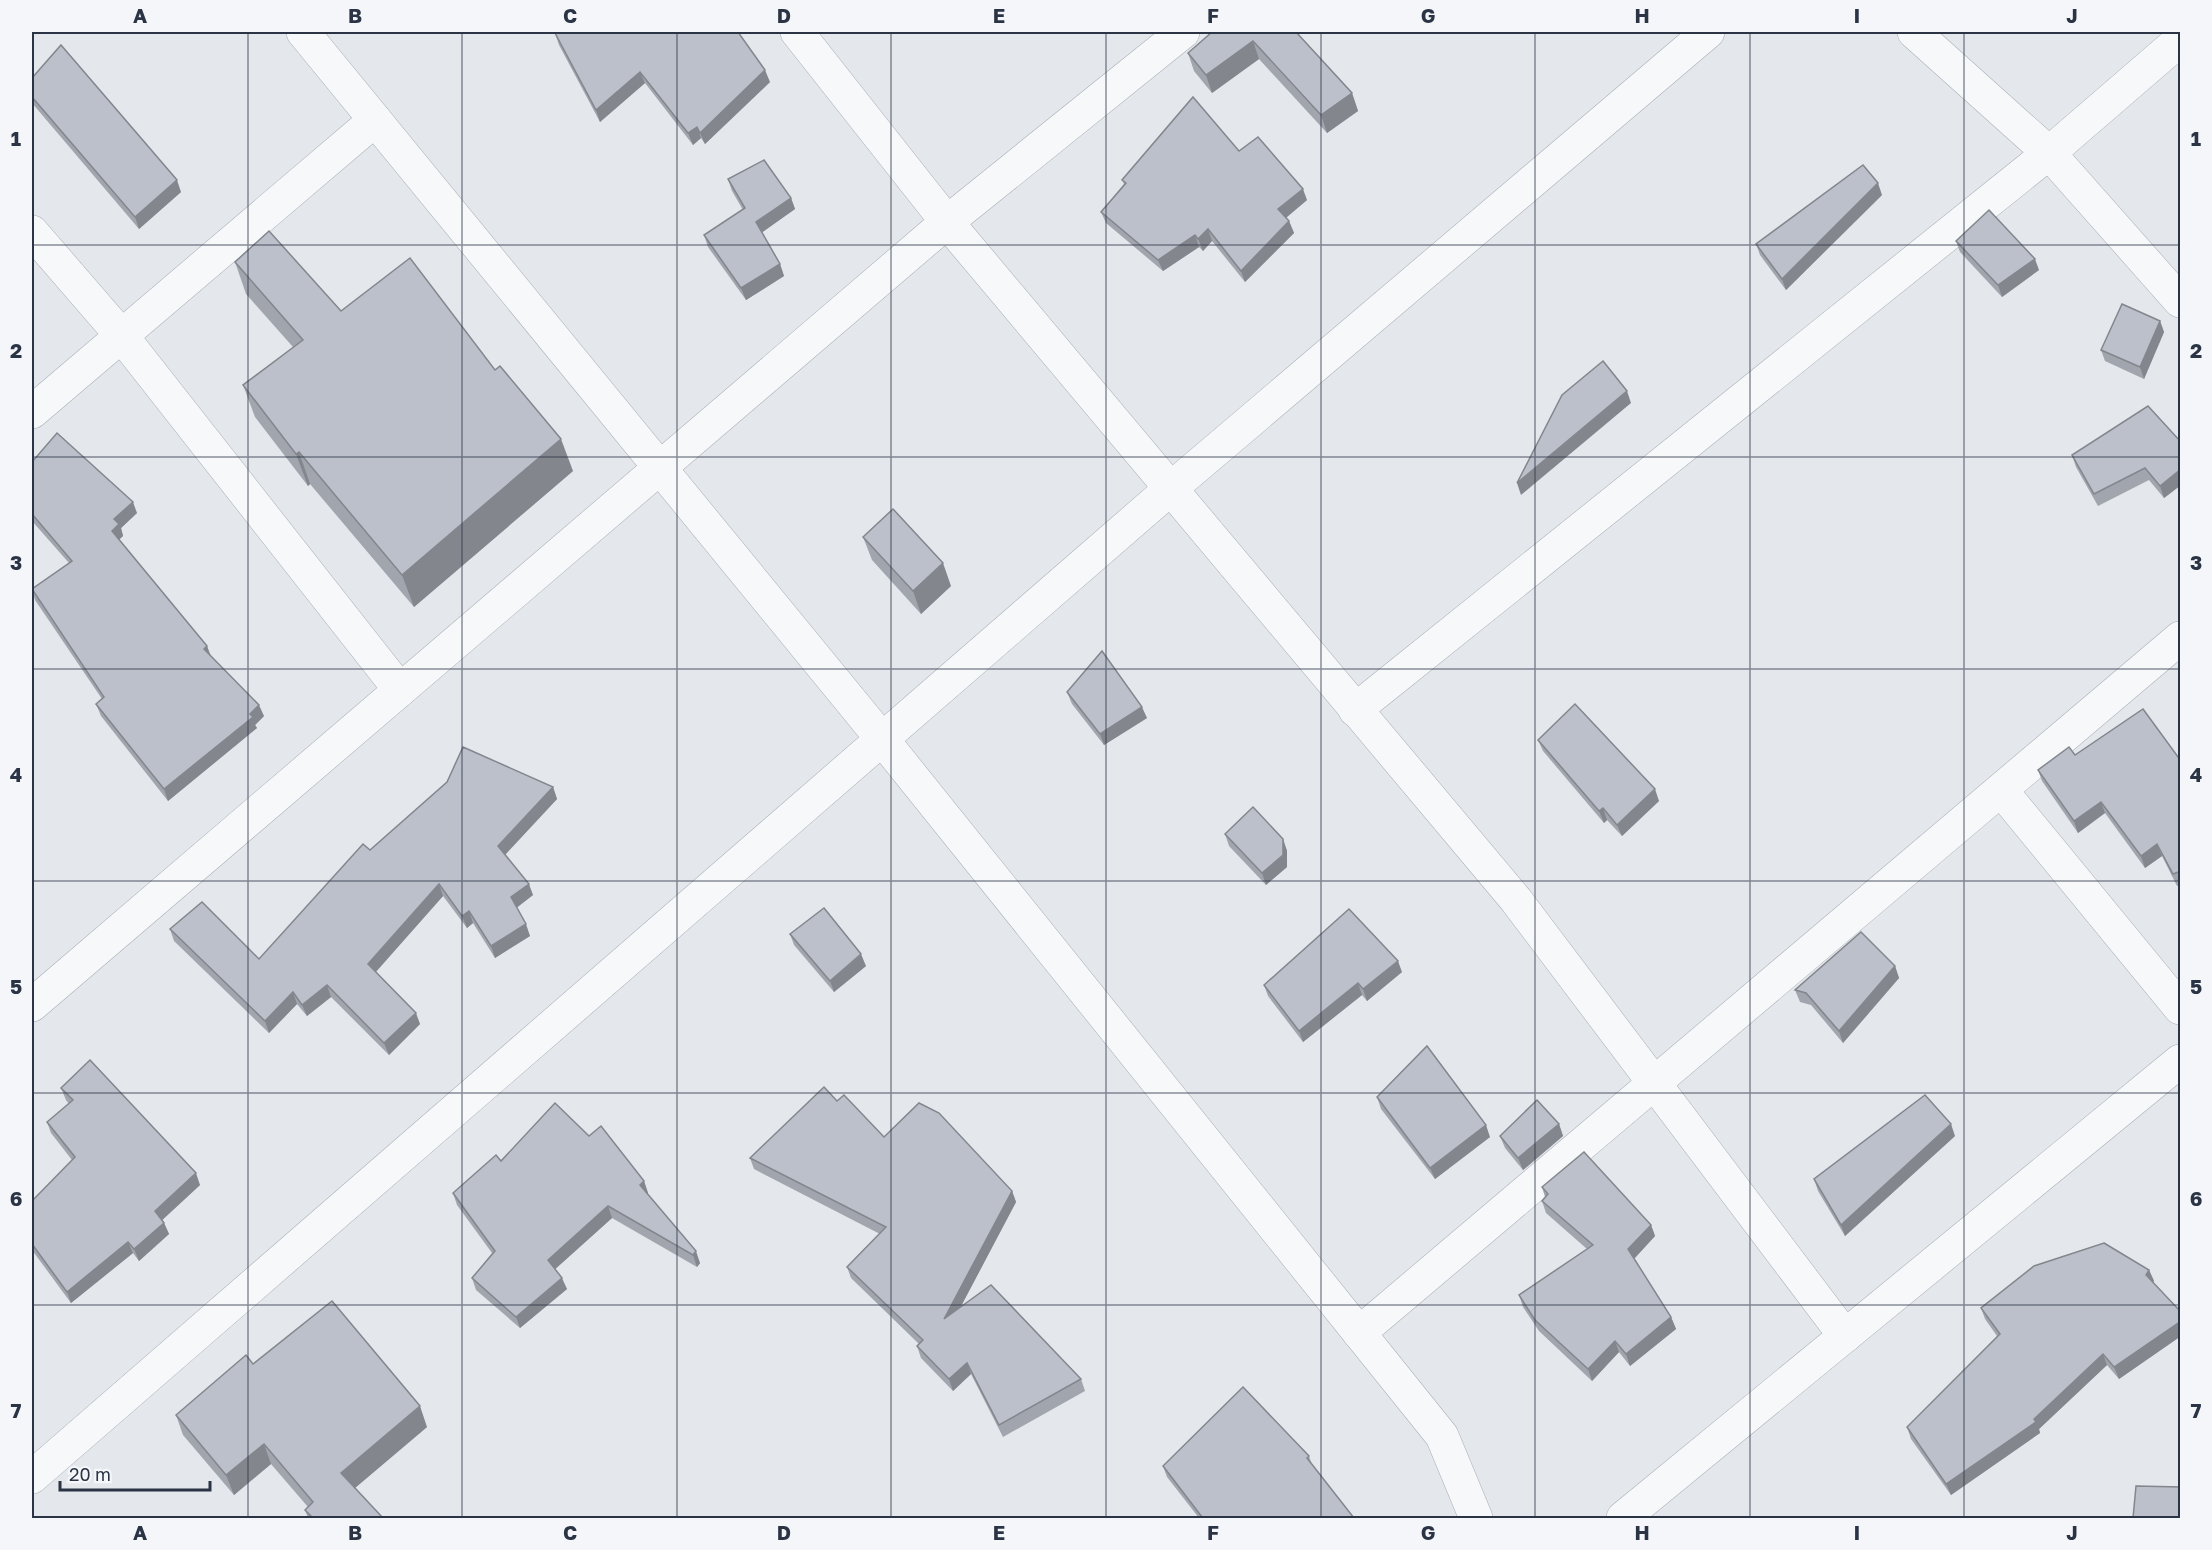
<svg xmlns="http://www.w3.org/2000/svg" width="2212" height="1550" font-family="'Golos Text',sans-serif">
	<rect width="100%" height="100%" fill="#e4e7ec"/>
	<g fill="none" stroke-linecap="round" stroke-linejoin="round">
		<defs>
			<g id="minor">
				<polyline points="303,32 882,739 1442,1436 1476,1518"/>
				<polyline points="797,32 947,222 1516,900 1845,1336"/>
				<polyline points="1914,32 2049,153 2180,301"/>
				<polyline points="32,232 121,335 400,690"/>
				<polyline points="32,412 375,120"/>
				<polyline points="1355,710 2049,153 2180,40"/>
				<polyline points="2001,790 2180,1008"/>
				<polyline points="32,1005 947,222 1183,32"/>
				<polyline points="1359,1333 2180,638"/>
				<polyline points="32,1477 1169,490 1708,32"/>
				<polyline points="1623,1518 2180,1061"/>
			</g>
		</defs>
		<!-- minor casing -->
		<use href="#minor" stroke="#a9aeb7" stroke-width="34"/>
		<!-- minor -->
		<use href="#minor" stroke="#f7f8fa" stroke-width="33"/>
	</g>
	<!-- wall -->
	<g fill="#a1a5ae">
		<polygon points="1296,32 1352,93 1358,111 1327,133 1259,59 1212,93 1194,71 1188,53"/>
		<polygon points="555,33 770,82 705,144 701,138 693,145 645,83 600,122 559,45"/>
		<polygon points="32,78 181,192 139,229 32,103"/>
		<polygon points="1239,151 1307,200 1286,218 1289,221 1294,233 1245,282 1212,241 1203,251 1199,247 1163,271 1106,223 1101,212 1124,184 1122,180"/>
		<polygon points="728,179 791,198 795,209 762,232 780,264 784,276 746,300 708,247 704,235 743,210 732,191"/>
		<polygon points="1882,195 1786,290 1760,255 1756,244"/>
		<polygon points="1956,241 2039,270 2002,297 1960,252"/>
		<polygon points="235,262 341,311 573,471 414,607 310,484 308,486 255,417 243,385 293,347 246,294"/>
		<polygon points="2160,321 2164,332 2144,379 2105,361 2101,350"/>
		<polygon points="2181,442 2181,485 2164,498 2149,480 2098,506 2076,467 2072,455"/>
		<polygon points="32,462 137,513 121,528 123,536 119,540 207,646 211,656 264,716 255,725 257,728 168,801 101,716 96,704 102,699 35,600 32,589 69,563 32,521"/>
		<polygon points="863,537 951,586 921,614 872,560"/>
		<polygon points="1067,692 1147,718 1104,745 1072,704"/>
		<polygon points="1538,740 1659,801 1622,836 1607,820 1604,823 1543,751"/>
		<polygon points="2075,755 2181,761 2181,885 2177,886 2162,856 2145,868 2105,813 2078,833 2042,781 2038,770"/>
		<polygon points="553,787 557,799 505,855 533,895 516,908 530,936 495,958 473,923 467,928 443,896 376,972 420,1024 389,1055 331,997 307,1016 297,1004 269,1033 174,941 170,929 259,959 370,850"/>
		<polygon points="1225,834 1283,839 1287,851 1287,867 1266,885 1229,846"/>
		<polygon points="790,934 866,966 834,992 794,945"/>
		<polygon points="1895,966 1899,978 1843,1043 1811,1005 1800,1002 1795,990"/>
		<polygon points="1402,972 1367,1001 1362,995 1303,1042 1268,996 1264,985"/>
		<polygon points="61,1088 200,1185 162,1220 164,1223 169,1234 139,1261 133,1253 71,1303 32,1250 32,1201 72,1160 51,1133 47,1122 69,1104 66,1100"/>
		<polygon points="1377,1097 1490,1137 1435,1179 1381,1109"/>
		<polygon points="837,1101 884,1137 1012,1191 1016,1202 961,1306 1081,1379 1085,1391 1003,1437 971,1374 953,1391 921,1358 917,1346 919,1344 851,1278 847,1267 880,1234 754,1169 750,1158"/>
		<polygon points="1559,1124 1563,1136 1523,1170 1505,1148 1500,1136"/>
		<polygon points="589,1136 644,1181 648,1193 647,1193 700,1263 697,1267 612,1218 555,1269 567,1289 520,1328 476,1290 472,1278 492,1253 457,1205 453,1193"/>
		<polygon points="1955,1136 1845,1236 1818,1191 1814,1179"/>
		<polygon points="1542,1187 1651,1225 1655,1236 1634,1259 1671,1317 1676,1329 1630,1366 1619,1352 1592,1381 1539,1331 1523,1307 1519,1295 1587,1249 1546,1213 1542,1201 1545,1197"/>
		<polygon points="2149,1270 2154,1281 2153,1282 2181,1312 2181,1336 2119,1379 2107,1365 2039,1429 2040,1433 1951,1495 1911,1439 1907,1427 1997,1336 1985,1319 1981,1308"/>
		<polygon points="253,1364 427,1427 355,1488 383,1518 308,1518 305,1510 308,1507 271,1464 234,1495 183,1435 176,1415"/>
		<polygon points="1309,1456 1312,1465 1354,1518 1199,1518 1167,1477 1163,1466"/>
	</g>
	<!-- shaded-wall -->
	<g fill="#83868d">
		<polygon points="1253,41 1259,59 1212,93 1206,75"/>
		<polygon points="765,70 770,82 705,144 700,133"/>
		<polygon points="640,72 645,83 600,122 596,110"/>
		<polygon points="1352,93 1358,111 1327,133 1321,115"/>
		<polygon points="697,127 701,138 693,145 688,133"/>
		<polygon points="177,180 181,192 139,229 135,217"/>
		<polygon points="1878,183 1882,195 1786,290 1782,279"/>
		<polygon points="1303,189 1307,200 1282,221 1278,209"/>
		<polygon points="791,198 795,209 760,234 756,222"/>
		<polygon points="1289,221 1294,233 1245,282 1241,271"/>
		<polygon points="1208,229 1212,241 1203,251 1198,239"/>
		<polygon points="1195,235 1199,247 1163,271 1158,260"/>
		<polygon points="2035,259 2039,270 2002,297 1998,285"/>
		<polygon points="780,264 784,276 746,300 741,288"/>
		<polygon points="2160,321 2164,332 2144,379 2140,367"/>
		<polygon points="1627,391 1631,403 1521,495 1517,483"/>
		<polygon points="561,439 573,471 414,607 402,575"/>
		<polygon points="299,452 310,484 308,486 296,454"/>
		<polygon points="2181,469 2181,485 2164,498 2160,486"/>
		<polygon points="133,502 137,513 121,528 123,536 116,542 112,531 114,519"/>
		<polygon points="943,563 951,586 921,614 913,591"/>
		<polygon points="207,646 211,658 204,649"/>
		<polygon points="259,705 264,716 255,725 257,728 168,801 164,789 250,714"/>
		<polygon points="1142,707 1147,718 1104,745 1100,734"/>
		<polygon points="553,787 557,799 502,858 498,846"/>
		<polygon points="1655,789 1659,801 1622,836 1617,825"/>
		<polygon points="2101,802 2105,813 2078,833 2074,821"/>
		<polygon points="1603,808 1607,820 1604,823 1599,811"/>
		<polygon points="1283,839 1287,851 1287,867 1266,885 1262,873"/>
		<polygon points="2157,844 2162,856 2145,868 2141,856"/>
		<polygon points="439,884 443,896 372,976 368,964"/>
		<polygon points="529,884 533,895 515,909 511,897"/>
		<polygon points="469,911 473,923 467,928 462,916"/>
		<polygon points="526,924 530,936 495,958 491,946"/>
		<polygon points="861,954 866,966 834,992 830,981"/>
		<polygon points="1398,961 1402,972 1367,1001 1363,989"/>
		<polygon points="1895,966 1899,978 1843,1043 1839,1031"/>
		<polygon points="1358,983 1362,995 1303,1042 1299,1031"/>
		<polygon points="327,985 331,997 307,1016 302,1005"/>
		<polygon points="293,992 297,1004 269,1033 265,1021"/>
		<polygon points="416,1013 420,1024 389,1055 384,1043"/>
		<polygon points="1559,1124 1563,1136 1523,1170 1518,1158"/>
		<polygon points="1951,1124 1955,1136 1845,1236 1841,1225"/>
		<polygon points="1486,1125 1490,1137 1435,1179 1430,1168"/>
		<polygon points="196,1173 200,1185 159,1223 155,1211"/>
		<polygon points="644,1181 648,1193 644,1196 640,1185"/>
		<polygon points="1012,1191 1016,1202 948,1331 944,1319"/>
		<polygon points="608,1206 612,1218 552,1272 548,1260"/>
		<polygon points="164,1223 169,1234 139,1261 134,1249"/>
		<polygon points="1651,1225 1655,1236 1632,1261 1628,1249"/>
		<polygon points="128,1242 133,1253 71,1303 67,1292"/>
		<polygon points="696,1251 700,1263 697,1267 693,1255"/>
		<polygon points="2149,1270 2154,1281 2150,1287 2146,1275"/>
		<polygon points="562,1278 567,1289 520,1328 516,1317"/>
		<polygon points="1671,1317 1676,1329 1630,1366 1626,1354"/>
		<polygon points="2181,1321 2181,1336 2119,1379 2114,1367"/>
		<polygon points="1615,1341 1619,1352 1592,1381 1588,1369"/>
		<polygon points="2103,1354 2107,1365 2039,1429 2040,1433 1951,1495 1946,1484 2034,1419"/>
		<polygon points="967,1363 971,1374 953,1391 949,1379"/>
		<polygon points="420,1406 427,1427 349,1493 341,1473"/>
		<polygon points="264,1444 271,1464 234,1495 226,1475"/>
	</g>
	<!-- building -->
	<g fill="#bbc0ca" stroke="#83868d" stroke-width="1.5">
		<polygon points="556,32 738,32 765,70 700,133 697,127 688,133 640,72 596,110 555,33"/>
		<polygon points="1212,32 1296,32 1352,93 1321,115 1253,41 1206,75 1188,53"/>
		<polygon points="61,45 177,180 135,217 32,97 32,78"/>
		<polygon points="1193,97 1239,151 1258,137 1303,189 1278,209 1289,221 1241,271 1208,229 1198,239 1195,235 1158,260 1101,212 1126,183 1122,180"/>
		<polygon points="764,160 791,198 756,222 780,264 741,288 704,235 745,208 728,179"/>
		<polygon points="1863,165 1878,183 1782,279 1756,244"/>
		<polygon points="1989,210 2035,259 1998,285 1956,241"/>
		<polygon points="269,231 341,311 410,258 495,370 500,366 561,439 402,575 299,452 296,454 243,385 303,340 235,262"/>
		<polygon points="2122,304 2160,321 2140,367 2101,350"/>
		<polygon points="1603,361 1627,391 1517,483 1562,395"/>
		<polygon points="2148,406 2181,442 2181,469 2160,486 2145,468 2094,494 2072,455"/>
		<polygon points="57,433 133,502 114,519 119,524 112,531 207,646 204,649 259,705 250,714 253,717 164,789 96,704 104,697 32,589 72,561 32,514 32,462"/>
		<polygon points="893,509 943,563 913,591 863,537"/>
		<polygon points="1102,651 1142,707 1100,734 1067,692"/>
		<polygon points="1575,704 1655,789 1617,825 1603,808 1599,811 1538,740"/>
		<polygon points="2143,709 2181,761 2181,871 2173,874 2157,844 2141,856 2101,802 2074,821 2038,770 2069,747 2075,755"/>
		<polygon points="463,747 553,787 498,846 529,884 511,897 526,924 491,946 469,911 462,916 439,884 368,964 416,1013 384,1043 327,985 302,1005 293,992 265,1021 170,929 202,902 259,959 363,844 370,850 447,782"/>
		<polygon points="1253,807 1283,839 1283,855 1262,873 1225,834"/>
		<polygon points="824,908 861,954 830,981 790,934"/>
		<polygon points="1349,909 1398,961 1363,989 1358,983 1299,1031 1264,985"/>
		<polygon points="1861,932 1895,966 1839,1031 1806,993 1795,990"/>
		<polygon points="1427,1046 1486,1125 1430,1168 1377,1097"/>
		<polygon points="90,1060 196,1173 155,1211 164,1223 134,1249 128,1242 67,1292 32,1244 32,1201 75,1157 47,1122 73,1100 61,1088"/>
		<polygon points="824,1087 837,1101 844,1095 884,1137 919,1103 939,1113 1012,1191 944,1319 991,1285 1081,1379 999,1425 967,1363 949,1379 917,1346 923,1340 847,1267 886,1227 750,1158"/>
		<polygon points="1925,1095 1951,1124 1841,1225 1814,1179"/>
		<polygon points="1537,1100 1559,1124 1518,1158 1500,1136"/>
		<polygon points="555,1103 589,1136 601,1126 644,1181 640,1185 696,1251 693,1255 608,1206 548,1260 562,1278 516,1317 472,1278 495,1251 453,1193 496,1155 501,1161"/>
		<polygon points="1584,1152 1651,1225 1628,1249 1671,1317 1626,1354 1615,1341 1588,1369 1535,1320 1519,1295 1593,1245 1542,1201 1548,1194 1542,1187"/>
		<polygon points="2104,1243 2149,1270 2146,1275 2181,1312 2181,1321 2114,1367 2103,1354 2034,1419 2036,1422 1946,1484 1907,1427 2000,1334 1981,1308 2034,1266"/>
		<polygon points="332,1301 420,1406 341,1473 383,1518 313,1518 305,1510 313,1502 264,1444 226,1475 176,1415 246,1355 253,1364"/>
		<polygon points="1243,1387 1309,1456 1307,1458 1354,1518 1200,1518 1202,1517 1163,1466"/>
		<polygon points="2136,1486 2181,1487 2181,1518 2133,1518"/>
	</g>
	<!-- grid -->
	<path fill="none" stroke="#2b3445" stroke-width="1.5" stroke-opacity="0.55" d="M248 32V1518M462 32V1518M677 32V1518M891 32V1518M1106 32V1518M1321 32V1518M1535 32V1518M1750 32V1518M1964 32V1518M32 245H2180M32 457H2180M32 669H2180M32 881H2180M32 1093H2180M32 1305H2180"/>
	<!-- border -->
	<rect width="2212" height="1550" fill="none" stroke="#f4f6f9" stroke-width="66"/>
	<!-- scale -->
	<path d="M60 1481v9h150v-9" fill="none" stroke="#2b3445" stroke-width="3"/>
	<text x="69" y="1481" font-size="18" fill="#2b3445" stroke="#f4f6f9" stroke-width="4.5" paint-order="stroke">20 m</text>
	<rect x="33" y="33" width="2146" height="1484" fill="none" stroke="#2b3445" stroke-width="2"/>
	<g font-size="20" text-anchor="middle" font-weight="bold" fill="#2b3445">
		<text x="140" y="23">A</text>
		<text x="355" y="23">B</text>
		<text x="570" y="23">C</text>
		<text x="784" y="23">D</text>
		<text x="999" y="23">E</text>
		<text x="1213" y="23">F</text>
		<text x="1428" y="23">G</text>
		<text x="1642" y="23">H</text>
		<text x="1857" y="23">I</text>
		<text x="2072" y="23">J</text>
		<text x="16" y="146">1</text>
		<text x="2196" y="146">1</text>
		<text x="16" y="358">2</text>
		<text x="2196" y="358">2</text>
		<text x="16" y="570">3</text>
		<text x="2196" y="570">3</text>
		<text x="16" y="782">4</text>
		<text x="2196" y="782">4</text>
		<text x="16" y="994">5</text>
		<text x="2196" y="994">5</text>
		<text x="16" y="1206">6</text>
		<text x="2196" y="1206">6</text>
		<text x="16" y="1418">7</text>
		<text x="2196" y="1418">7</text>
		<text x="140" y="1540">A</text>
		<text x="355" y="1540">B</text>
		<text x="570" y="1540">C</text>
		<text x="784" y="1540">D</text>
		<text x="999" y="1540">E</text>
		<text x="1213" y="1540">F</text>
		<text x="1428" y="1540">G</text>
		<text x="1642" y="1540">H</text>
		<text x="1857" y="1540">I</text>
		<text x="2072" y="1540">J</text>
	</g>
</svg>
